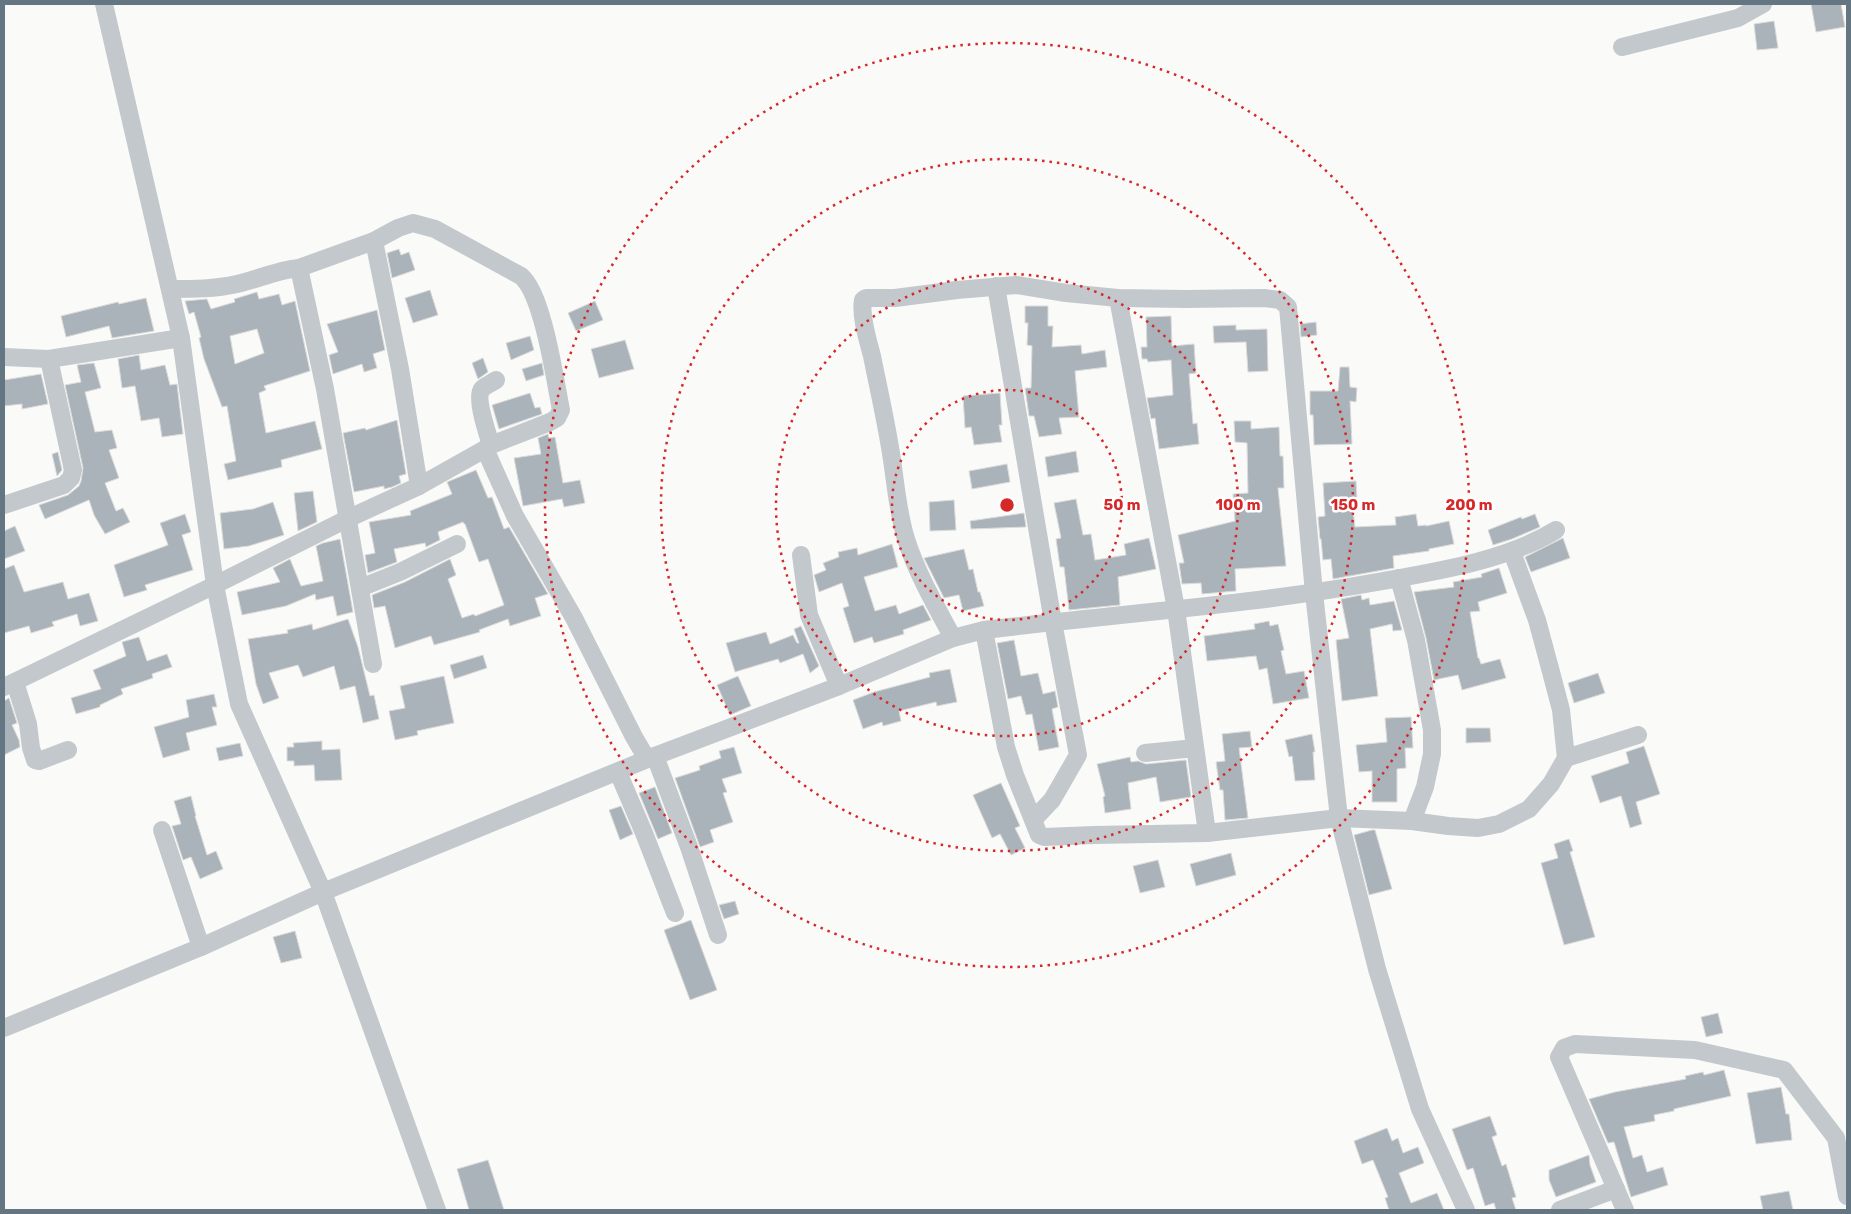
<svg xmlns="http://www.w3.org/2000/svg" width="1851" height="1214" font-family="Rubik,sans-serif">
	<rect width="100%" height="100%" fill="#fafaf8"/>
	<!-- building -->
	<g fill="#aab3b9" stroke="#dcdcda" fill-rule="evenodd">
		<polygon points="1811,4 1841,4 1845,27 1816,32"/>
		<polygon points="1774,21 1778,48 1757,50 1754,24"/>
		<polygon points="399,249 401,255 409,252 415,270 392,278 387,253"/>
		<polygon points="430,290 438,315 413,323 405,298"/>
		<path d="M257 292 259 299 279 294 282 305 295 301 310 371 264 386 266 390 259 393 266 433 315 421 322 449 281 460 282 467 228 480 224 464 236 461 227 406 222 407 204 359 199 338 201 337 194 312 189 314 185 301 207 299 211 309 235 302 234 299ZM257 329 264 353 235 364 230 336Z"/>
		<polygon points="146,298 154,331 112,338 109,326 66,337 61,316 118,302 119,304"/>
		<polygon points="595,301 603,320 576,331 568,313"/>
		<polygon points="1025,306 1048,306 1048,326 1053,326 1052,347 1081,345 1082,354 1105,350 1107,367 1075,371 1079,417 1059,418 1062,434 1039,437 1034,416 1029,416 1025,388 1031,388 1032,346 1027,345 1028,323 1025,323"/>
		<polygon points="377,310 385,350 373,354 377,368 364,372 362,364 333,374 329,355 338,352 327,324"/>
		<polygon points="1171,316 1172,346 1194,344 1196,373 1189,374 1193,424 1197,423 1199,444 1159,449 1155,418 1151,419 1147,398 1173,395 1171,360 1148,362 1147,359 1142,359 1141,347 1147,347 1146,317"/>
		<polygon points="1316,322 1317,335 1301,337 1300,324"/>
		<polygon points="1236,325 1236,330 1267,329 1268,371 1248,372 1246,342 1214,343 1213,326"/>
		<polygon points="530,336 534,350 511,360 506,343"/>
		<polygon points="625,340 634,369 599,378 591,349"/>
		<polygon points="139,355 141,370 165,365 170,385 177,384 183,434 162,437 159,418 141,421 135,386 122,388 118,359"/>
		<polygon points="483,358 488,372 478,379 472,363"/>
		<polygon points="94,363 101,388 85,392 95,432 112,430 117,448 109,450 119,478 105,483 116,511 123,508 130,522 105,534 94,515 89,500 45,519 39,505 68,495 79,486 81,481 83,468 65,385 81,382 77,365"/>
		<polygon points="542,363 544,375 526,381 522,369"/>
		<polygon points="1340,367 1349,367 1350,387 1357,388 1356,402 1350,401 1352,444 1314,445 1313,415 1310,415 1310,391 1338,391"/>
		<polygon points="41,374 48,404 22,409 22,404 4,406 4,380"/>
		<polygon points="530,393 535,408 540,407 542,414 499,429 492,405"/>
		<polygon points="1000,393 1002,425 999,425 1002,442 974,445 971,427 965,428 963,396"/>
		<polygon points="397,420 406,474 399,476 401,483 392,487 384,489 384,486 354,492 343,433 365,428 366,430"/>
		<polygon points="1234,421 1251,421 1251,429 1279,427 1280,456 1283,456 1284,488 1278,488 1286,566 1235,569 1236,591 1202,594 1201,583 1182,584 1179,563 1184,563 1178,535 1235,521 1233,494 1248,493 1247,443 1235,442"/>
		<polygon points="548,434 549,438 555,437 563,483 580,480 585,503 564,507 562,499 523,506 514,458 541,454 538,438"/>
		<polygon points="1076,451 1079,472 1048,477 1045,457"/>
		<polygon points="58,452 62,470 57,476 52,454"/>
		<polygon points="1007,464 1010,482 972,489 969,471"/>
		<polygon points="476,470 488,498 492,497 504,529 509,527 548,594 535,598 541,616 510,626 508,619 479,630 480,632 434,645 431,636 395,648 385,606 374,608 372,595 405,582 450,559 456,575 448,579 462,618 474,614 475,616 504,605 488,559 479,562 465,524 464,524 463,522 438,532 440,540 426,547 425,543 394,549 397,562 368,573 365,555 375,553 369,522 411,515 410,511 452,494 447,482"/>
		<polygon points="1356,481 1357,501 1352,501 1355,527 1396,525 1395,517 1416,514 1418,526 1426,525 1426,526 1449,521 1454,544 1429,549 1429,551 1393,556 1394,568 1333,579 1331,559 1323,560 1321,539 1320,539 1318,517 1325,516 1323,483"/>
		<polygon points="313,491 317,522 298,531 294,493"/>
		<polygon points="1076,499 1083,535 1091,534 1095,560 1126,555 1124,544 1149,538 1156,569 1118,577 1120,605 1069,610 1064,567 1060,567 1056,539 1061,538 1054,503"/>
		<polygon points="954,500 956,530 930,531 929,502"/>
		<polygon points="273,502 284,535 249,546 224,549 220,513 253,509"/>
		<polygon points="1024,513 1026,527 971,529 970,521"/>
		<polygon points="185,514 191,532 182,535 193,570 145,585 147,590 124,597 114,565 168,545 160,523"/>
		<polygon points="1535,514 1540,527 1512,539 1493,545 1488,530 1521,517 1522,519"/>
		<polygon points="15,526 25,551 4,559 4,531"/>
		<polygon points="1563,538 1570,558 1531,572 1525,557"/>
		<polygon points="340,539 353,612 337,616 333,596 316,600 315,594 286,606 242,615 237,592 280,582 273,568 290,559 301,586 323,581 316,546 323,543"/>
		<polygon points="892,544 898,567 864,577 875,611 896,605 899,614 923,605 931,620 903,630 904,634 874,643 872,637 854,643 843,608 849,606 842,583 819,592 814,575 826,570 823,563 839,557 838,552 857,548 858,555"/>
		<polygon points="964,549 969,570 973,569 978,592 980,592 984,606 963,611 959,595 944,598 924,558"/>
		<polygon points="14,565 24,592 63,582 68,599 89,593 98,621 80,626 77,614 52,622 54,626 31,633 29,626 4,633 4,569"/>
		<polygon points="1499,568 1507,593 1478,602 1480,611 1470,612 1478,658 1479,658 1481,664 1500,659 1506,678 1462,690 1458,675 1434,680 1426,638 1414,592 1454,587 1453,582 1482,577 1481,574"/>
		<polygon points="1361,595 1362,600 1369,598 1370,605 1394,601 1402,630 1393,631 1392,624 1370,629 1378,696 1342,701 1336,640 1349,638 1341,599"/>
		<polygon points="348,619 358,647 370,696 374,695 379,719 363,723 355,686 340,690 334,666 303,677 298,665 269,673 279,698 263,704 256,684 248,639 288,633 287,630 312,624 313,630"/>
		<polygon points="1269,621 1270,626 1278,624 1284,650 1281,651 1286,674 1304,671 1309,698 1273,704 1267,668 1259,670 1256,656 1207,661 1204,636 1255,629 1254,624"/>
		<polygon points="801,626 819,666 810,673 803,654 780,663 778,659 735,672 726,643 766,632 770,644 793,635 797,643 799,643 794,629"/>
		<polygon points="139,637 147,661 167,654 172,667 152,674 153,678 121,689 123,694 100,705 100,707 76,714 71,698 101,689 93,670 126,656 122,642"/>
		<polygon points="1014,640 1021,676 1038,673 1043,694 1055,691 1058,707 1052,709 1059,747 1039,751 1032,714 1026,715 1021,696 1008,699 997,643"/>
		<polygon points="483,655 487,668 454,679 450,665"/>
		<polygon points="950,669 957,702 937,706 936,702 899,711 901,721 883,726 882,722 863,729 853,700 874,692 930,677 929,673"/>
		<polygon points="1598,673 1605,693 1574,703 1568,683"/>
		<polygon points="444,676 454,723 417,731 418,735 395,740 389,711 405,708 400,686"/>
		<polygon points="738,676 751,706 730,715 717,685"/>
		<polygon points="214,694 217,707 212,707 217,725 186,733 190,750 163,758 154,727 189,717 186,700"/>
		<polygon points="9,698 17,723 12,725 19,740 20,747 4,755 4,701"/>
		<polygon points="1411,717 1413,748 1405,748 1406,768 1397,769 1397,802 1372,802 1372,771 1359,772 1356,745 1387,742 1385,718"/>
		<polygon points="1466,728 1490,728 1491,742 1466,743"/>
		<polygon points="1250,731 1252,747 1239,748 1248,818 1225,820 1223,790 1220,790 1216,762 1225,761 1222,734"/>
		<polygon points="1312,734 1315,752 1313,752 1315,780 1295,781 1292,756 1289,757 1285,740"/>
		<polygon points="322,741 322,750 340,749 342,780 315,781 314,765 294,766 294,761 287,761 287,747 294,747 293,743"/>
		<polygon points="240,743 243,756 219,761 216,748"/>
		<polygon points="1644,746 1660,794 1636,802 1642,824 1630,828 1621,796 1600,803 1591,776 1629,763 1626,752"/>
		<polygon points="734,747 742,773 722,779 727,792 723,793 733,822 710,830 714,842 700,847 675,778 700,770 699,766 721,758 719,751"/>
		<polygon points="1130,757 1131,762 1138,761 1146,764 1186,760 1191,797 1160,802 1156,777 1128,783 1131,809 1105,813 1103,797 1105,796 1097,764"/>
		<polygon points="1001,783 1020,826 1015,828 1025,848 1011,855 1000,834 992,838 973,795"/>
		<polygon points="655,787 672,833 658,839 639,793"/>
		<polygon points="191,796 196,816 195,816 207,855 216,851 223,869 200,879 191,857 183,860 172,826 181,824 174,801"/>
		<polygon points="621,806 633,834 620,840 609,810"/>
		<polygon points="1372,830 1375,830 1392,889 1369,895 1354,835"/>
		<polygon points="1569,839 1573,851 1570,852 1595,937 1564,945 1541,863 1558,858 1554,844"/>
		<polygon points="1231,853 1236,875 1196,886 1190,864"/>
		<polygon points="1158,860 1165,887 1140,893 1133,866"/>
		<polygon points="735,901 739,914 724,919 719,905"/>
		<polygon points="691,920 717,990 690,1000 664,930"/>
		<polygon points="295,931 302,958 281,963 273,937"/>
		<polygon points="1718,1013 1723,1033 1706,1037 1701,1017"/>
		<polygon points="1724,1070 1731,1096 1674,1109 1674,1111 1654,1115 1655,1121 1624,1127 1633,1158 1642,1155 1647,1172 1663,1167 1668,1185 1631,1197 1614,1142 1608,1143 1589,1099 1615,1092 1686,1079 1685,1076 1703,1072 1704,1075"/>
		<polygon points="1781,1087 1786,1114 1789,1114 1792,1140 1756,1144 1747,1093"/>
		<polygon points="1490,1116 1497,1135 1492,1137 1502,1166 1506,1164 1516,1197 1512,1198 1516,1210 1496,1210 1494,1203 1485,1206 1473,1168 1467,1170 1452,1129"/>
		<polygon points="1387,1128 1392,1141 1398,1138 1403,1153 1418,1147 1424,1163 1399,1173 1411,1203 1437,1193 1444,1210 1389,1210 1385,1198 1388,1197 1373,1160 1362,1164 1354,1141"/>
		<polygon points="1589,1155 1590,1165 1596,1182 1556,1197 1549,1180 1549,1170"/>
		<polygon points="488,1160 504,1210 469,1210 457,1169"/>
		<polygon points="1789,1191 1793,1210 1763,1210 1760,1196"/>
	</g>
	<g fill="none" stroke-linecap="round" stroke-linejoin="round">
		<!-- minor -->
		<g stroke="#c3c8cc" stroke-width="18">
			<polyline points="104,4 181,338 215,585 239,704 323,892 437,1210"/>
			<polyline points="1622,47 1738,18 1763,4"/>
			<polyline points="374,241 400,369 419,486"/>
			<polyline points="299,268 325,389 373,664"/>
			<polyline points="996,286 1053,622 1078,755 1052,800 1034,819"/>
			<path d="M171 289C193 289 215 289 237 284 258 279 278 270 299 268L374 241 398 228 413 223 435 229 521 276C543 294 555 380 561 410L557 418 550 422 491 445"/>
			<polyline points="1118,298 1176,609 1207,833"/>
			<polyline points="4,357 49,359 73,470 71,478 64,485 4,505"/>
			<polyline points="49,359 181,338"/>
			<path d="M496 380C492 383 486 385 482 389 475 398 488 435 491 445L485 449 515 516 574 618 634 737 647 759"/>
			<polyline points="801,555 809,615 839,686"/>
			<polyline points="1399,578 1416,640 1432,730 1432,754 1425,787 1412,821"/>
			<polyline points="360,588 400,572 457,544"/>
			<polyline points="984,630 1006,747 1015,775 1039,835 1044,837 1094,835 1207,833 1339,818 1412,821 1448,826 1478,828 1499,824 1529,809 1551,784 1566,758 1561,710 1551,672 1537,620 1512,552"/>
			<path d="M953 638C936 606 917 574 906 539 898 513 896 487 892 460 887 425 879 391 872 356 868 341 860 315 863 300L866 298H895L957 290 1016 285 1066 293 1118 298 1186 299 1264 298 1280 300 1288 307 1314 593 1339 818 1377 969 1420 1109 1466 1210"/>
			<polyline points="15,682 28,724 31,748 35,760 39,761 68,750"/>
			<polyline points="4,687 215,585 347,519 419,486 485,449"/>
			<polyline points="1145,753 1195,748"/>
			<polyline points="655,756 689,847 718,935"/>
			<polyline points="1566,758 1638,735"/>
			<polyline points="618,772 644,833 675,913"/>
			<polyline points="162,830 201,947"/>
			<path d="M4 1028 201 947 323 892 655 756 839 686 953 638 984 630C1117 614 1251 605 1383 581 1439 571 1507 560 1556 530"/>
			<polyline points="1560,1210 1616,1189"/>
			<polyline points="1625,1210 1559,1057 1564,1048 1575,1044 1695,1050 1784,1070 1836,1138 1847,1196"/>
		</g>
	</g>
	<!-- distance rings -->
	<g fill="none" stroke="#d62828" stroke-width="2.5" stroke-dasharray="2.5 5">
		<circle cx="1007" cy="505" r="115"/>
		<circle cx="1007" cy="505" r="231"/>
		<circle cx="1007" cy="505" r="346"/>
		<circle cx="1007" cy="505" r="462"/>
	</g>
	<circle cx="1007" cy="505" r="8" fill="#d62828" stroke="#fff" stroke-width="2.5"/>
	<g font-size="15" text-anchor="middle" font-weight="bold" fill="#d62828" stroke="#fff" stroke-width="5" stroke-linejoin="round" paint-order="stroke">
		<text x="1122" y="510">50 m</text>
		<text x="1238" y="510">100 m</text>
		<text x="1353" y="510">150 m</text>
		<text x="1469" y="510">200 m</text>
	</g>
	<!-- border -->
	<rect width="1851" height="1214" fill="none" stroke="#657683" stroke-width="10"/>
</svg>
